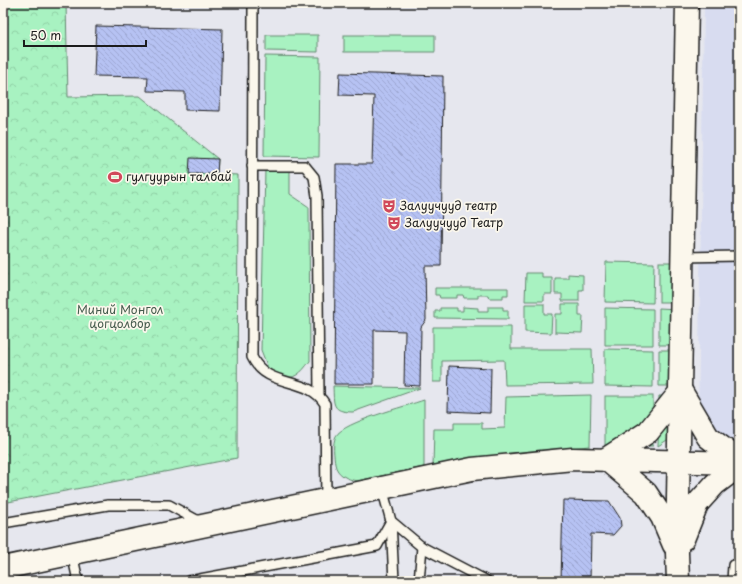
<svg xmlns="http://www.w3.org/2000/svg" width="742" height="584" font-family="'Playpen Sans',sans-serif">
	<defs>
		<pattern id="park-crowns" width="20" height="18" patternUnits="userSpaceOnUse"><rect width="20" height="18" fill="#a8f2c1"/><path d="M2 6a3 3 0 1 1 6 0M12 15a3 3 0 1 1 6 0" fill="none" stroke="#90cfa5"/></pattern>
		<pattern id="building-back-hatch" width="6" height="6" patternUnits="userSpaceOnUse"><rect width="6" height="6" fill="#b6c2f3"/><path d="M-1 5l2 2M0 0l6 6M5-1l2 2" fill="none" stroke="#9ca6d0"/></pattern>
	</defs>
	<rect width="100%" height="100%" fill="#e6e7ee"/>
	<filter id="ink" filterUnits="userSpaceOnUse"><feTurbulence type="fractalNoise" baseFrequency=".025" numOctaves="2"/><feDisplacementMap in="SourceGraphic" scale="8" xChannelSelector="R" yChannelSelector="G"/><feConvolveMatrix kernelMatrix="1 2 1 2 8 2 1 2 1" color-interpolation-filters="sRGB"/></filter>
	<g filter="url(#ink)">
		<!-- built -->
		<polygon fill="#d8dcf0" points="704,3 739,3 739,444 707,444 698,424"/>
		<!-- green -->
		<g fill="#a8f2c1" stroke="#62876e">
			<polygon points="266,35 318,35 318,52 266,51"/>
			<rect x="344" y="35" width="91" height="17"/>
			<polygon points="265,56 320,57 319,157 264,156"/>
			<path d="M265 169H290V194L309 207 310 361C300 374 296 379 279 378L268 368 261 350Z"/>
			<polygon points="606,262 654,263 653,303 605,302"/>
			<rect x="659" y="262" width="15" height="40"/>
			<polygon points="526,273 542,273 542,278 552,278 552,294 544,294 544,301 525,301"/>
			<polygon points="568,274 583,275 583,290 579,290 579,301 562,301 562,294 555,294 555,278 568,278"/>
			<polygon points="435,288 508,288 508,295 503,295 503,298 489,298 488,295 478,295 478,298 464,298 463,295 457,295 457,298 440,298 439,295 435,295"/>
			<polygon points="525,304 544,304 544,314 552,314 551,333 525,332"/>
			<polygon points="562,304 579,304 579,316 583,316 582,333 555,332 555,314 562,314"/>
			<polygon points="463,307 478,308 478,311 488,311 488,307 503,307 503,310 508,310 508,319 435,318 435,311 440,311 440,308 457,308 457,311 463,311"/>
			<polygon points="605,308 653,309 653,345 605,345"/>
			<polygon points="659,308 677,309 677,345 659,345"/>
			<polygon points="433,327 511,327 511,349 592,349 593,384 505,385 504,360 442,361 442,382 433,382"/>
			<polygon points="605,349 653,350 653,387 605,386"/>
			<polygon points="659,350 678,350 677,386 659,386"/>
			<path d="M333 386 420 388 353 412C331 412 334 404 333 386Z"/>
			<polygon points="591,395 590,446 510,454 433,466 434,429 454,429 454,423 482,423 482,429 505,428 506,397"/>
			<rect x="605" y="396" width="48" height="50"/>
			<polygon points="659,396 677,396 670,438 658,446"/>
			<path d="M424 400V467L357 481C347 479 337 475 335 464 334 455 332 444 336 436 343 422 407 406 424 400Z"/>
		</g>
		<!-- park -->
		<polygon fill="url(#park-crowns)" stroke="#62876e" points="3,3 66,3 68,97 140,96 218,159 217,174 238,175 237,458 3,503"/>
		<!-- building -->
		<g fill="url(#building-back-hatch)" stroke="#1c1c1c">
			<polygon points="96,26 222,29 220,111 185,110 185,92 147,91 148,77 94,76"/>
			<polygon points="340,73 443,76 441,266 425,266 426,320 421,327 420,386 404,385 405,331 374,330 374,384 334,384 336,164 372,164 374,96 339,95"/>
			<polygon points="190,158 218,159 217,174 189,174"/>
			<polygon points="449,366 491,368 490,413 448,411"/>
			<polygon points="563,500 609,501 620,518 621,526 613,535 591,534 590,581 561,581"/>
		</g>
		<g fill="none" stroke-linecap="round" stroke-linejoin="round">
			<defs>
				<g id="service">
					<path d="M253 3 252 357C268 390 308 375 325 404L326 500"/>
					<polyline points="252,166 305,166 314,177 317,196 319,395"/>
					<polyline points="683,257 739,256"/>
					<polyline points="382,488 391,521 422,547 487,581"/>
					<polyline points="391,521 394,581"/>
					<polyline points="3,523 108,505 169,505 202,523"/>
					<polyline points="72,553 78,581"/>
					<polyline points="189,581 377,546 391,521"/>
					<polyline points="419,581 422,547"/>
					<polyline points="732,581 733,565"/>
				</g>
				<polyline id="tertiary" points="3,568 472,469 573,459 739,463"/>
				<g id="secondary">
					<polyline points="683,539 697,504 715,484 739,466"/>
					<polyline points="674,545 662,517 646,493 606,459 648,432 681,391 708,437 739,460"/>
					<polyline points="678,581 677,553 687,3"/>
				</g>
			</defs>
			<!-- service casing -->
			<use href="#service" stroke="#1c1c1c" stroke-width="12"/>
			<!-- tertiary casing -->
			<use href="#tertiary" stroke="#1c1c1c" stroke-width="25"/>
			<!-- secondary casing -->
			<use href="#secondary" stroke="#1c1c1c" stroke-width="25"/>
			<!-- service -->
			<use href="#service" stroke="#fbf7ec" stroke-width="9"/>
			<!-- tertiary -->
			<use href="#tertiary" stroke="#fbf7ec" stroke-width="22"/>
			<!-- secondary -->
			<use href="#secondary" stroke="#fbf7ec" stroke-width="22"/>
		</g>
	</g>
	<!-- icons -->
	<defs>
		<symbol id="stadium-bare" viewBox="-9 -9 18 18"><path d="M0-5a6.5 5 0 1 0 0 10a6.5 5 0 1 0 0-10ZM-3.5-1.8h7v3.6h-7Z" fill="#d1495b" stroke="#fbf7ec" stroke-width="2.5" paint-order="stroke"/></symbol>
		<symbol id="theatre-bare" viewBox="-9 -9 18 18"><path d="M-5-5.5Q0-4 5-5.5V0Q5 5 0 6Q-5 5-5 0ZM-3.3-2.5H-1v1.5H-3.3ZM1-2.5H3.3v1.5H1ZM-2.8 1Q0 5.5 2.8 1Z" fill="#d1495b" stroke="#fbf7ec" stroke-width="2.5" paint-order="stroke"/></symbol>
	</defs>
	<g fill-rule="evenodd">
		<use href="#stadium-bare" x="105" y="167" width="20" height="20"/>
		<use href="#theatre-bare" x="379" y="196" width="20" height="20"/>
		<use href="#theatre-bare" x="384" y="213" width="20" height="20"/>
	</g>
	<g text-anchor="middle" stroke-width="3.5" stroke-linejoin="round" paint-order="stroke">
		<!-- poi labels -->
		<g font-size="12" fill="#1c1c1c" stroke="#fbf7ec" text-anchor="start">
			<text x="126" y="181">гулгуурын талбай</text>
			<text x="400" y="210">Залуучууд театр</text>
			<text x="405" y="227">Залуучууд Театр</text>
		</g>
		<!-- park labels -->
		<g font-size="12" fill="#465c4e" stroke="#fbf7ec">
			<text x="120" y="314">Миний Монгол<tspan x="120" dy="14">цогцолбор</tspan></text>
		</g>
	</g>
	<!-- margin -->
	<rect width="742" height="584" fill="none" stroke="#fbf7ec" stroke-width="16"/>
	<rect x="8" y="8" width="726" height="568" fill="none" stroke="#1c1c1c" stroke-width="1.5" filter="url(#ink)"/>
	<!-- scale -->
	<path d="M24 40v6h122v-6" fill="none" stroke="#1c1c1c" stroke-width="2"/>
	<text x="30" y="40" font-size="12" fill="#1c1c1c" stroke="#fbf7ec" stroke-width="3" paint-order="stroke">50 m</text>
</svg>
